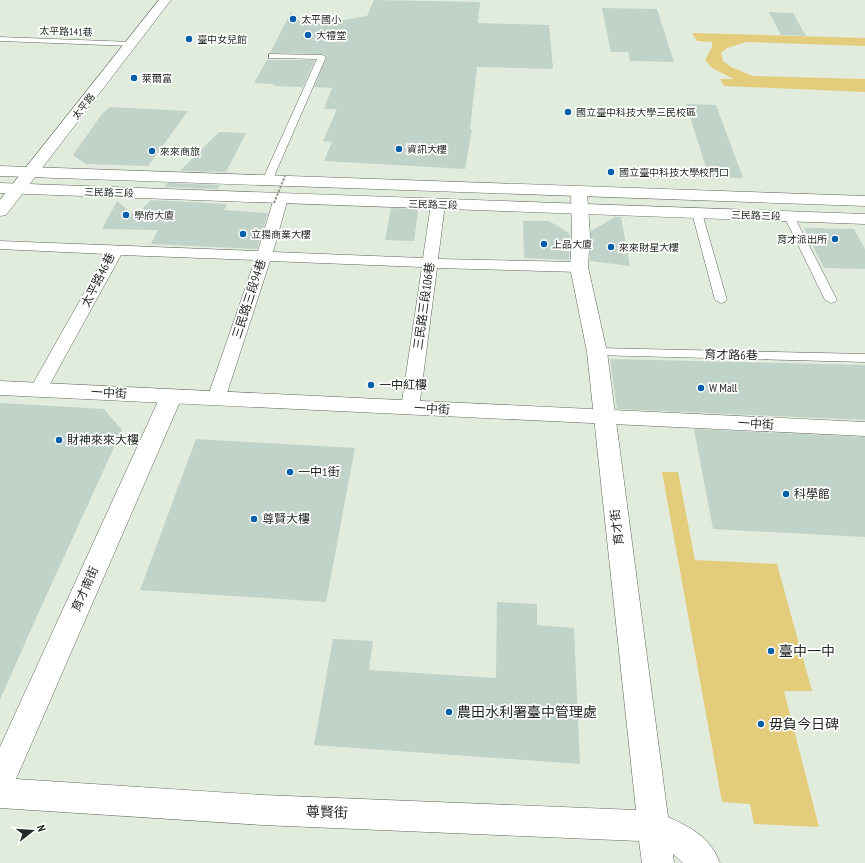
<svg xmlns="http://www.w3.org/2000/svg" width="865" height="863" font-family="'PT Sans Narrow','Noto Sans TC',sans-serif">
	<rect width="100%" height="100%" fill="#e1ecdd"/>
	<!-- green -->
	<g fill="#e4cc7d">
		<polygon points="692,33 865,38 865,46 746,42 727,48 721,53 723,61 731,67 753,76 865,79 865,92 724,86 720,79 734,79 712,68 705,60 712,47 712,42 697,41"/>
		<polygon points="662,472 678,472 695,560 777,564 812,691 784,691 819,827 754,824 750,804 722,802"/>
	</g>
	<!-- building -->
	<g fill="#c1d2c8">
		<polygon points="374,0 480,2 478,23 549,25 553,69 477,67 470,129 472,129 465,169 324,161 332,142 323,141 337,109 324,109 332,88 314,87 327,56 322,54 270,53 291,12 302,23 321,24 367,16"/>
		<polygon points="602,8 657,9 674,62 630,61 628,52 611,52"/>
		<polygon points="769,12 793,13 806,36 781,35"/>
		<polygon points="268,58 269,60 315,60 303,87 274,86 274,84 254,83"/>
		<polygon points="686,104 716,105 743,178 709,177"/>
		<polygon points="110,107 188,111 148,166 86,164 73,155 102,114"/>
		<polygon points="219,132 246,133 226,172 180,171"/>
		<polygon points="168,183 220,185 218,189 164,187"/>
		<polygon points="151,200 227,204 224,210 268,213 257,249 151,244 158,230 102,229 117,201 135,216"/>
		<polygon points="391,208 418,209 414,241 385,240"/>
		<polygon points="615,217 621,217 630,266 590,261 591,231"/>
		<polygon points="523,221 549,221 570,234 569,260 524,258"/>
		<polygon points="804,228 854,229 865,249 865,269 824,268"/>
		<polygon points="610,359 865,365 865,420 617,409"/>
		<polygon points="0,403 104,409 122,430 37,616 0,700"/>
		<polygon points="694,429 865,437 865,537 713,529"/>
		<polygon points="196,439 355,448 326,602 140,590"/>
		<polygon points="497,602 537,604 537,625 574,628 580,764 314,745 333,639 373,641 369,670 496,678"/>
	</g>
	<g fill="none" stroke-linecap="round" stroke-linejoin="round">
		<defs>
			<g id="service">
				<polygon points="0,37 132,42 136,44 132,46 0,41"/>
				<polygon points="269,54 322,55 326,57 272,181 267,184 262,181 317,59 272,58 269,58"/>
				<polygon points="697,210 702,213 727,300 725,302 721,303 715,300 692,213"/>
				<polygon points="789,213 794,216 837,300 835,302 831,303 825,300 784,216"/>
				<polygon points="597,348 865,354 865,362 593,355 591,352 593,349"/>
			</g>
			<polygon id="pedestrian" points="281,194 286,195 288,198 273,252 423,258 431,204 433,201 438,200 443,201 445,204 438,259 579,262 584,264 587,267 584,270 579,272 437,268 419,408 417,412 410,414 403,412 401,408 422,267 270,261 225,399 222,403 216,405 210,403 207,399 255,260 121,255 45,393 39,395 33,393 30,389 106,254 0,249 0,241 258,251 274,198 276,195"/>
			<g id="minor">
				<polygon points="159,0 171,0 6,215 0,216 0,200"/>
				<path d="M579 187 585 189 587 192 590 235 588 267 607 352 668 817C692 828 710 837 720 863H683L673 854 674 863H642L639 841 262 825 0 808V747L160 397 164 392 171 390 178 392 182 397 16 779 262 795 636 810 587 352 570 267 572 235 571 192 573 189Z"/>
			</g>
			<polygon id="tertiary" points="0,381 865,422 865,436 0,395"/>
			<g id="secondary">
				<polygon points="0,166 865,196 865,206 0,176"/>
				<polygon points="0,183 865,214 865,224 0,193"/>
			</g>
		</defs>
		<!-- service casing -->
		<use href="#service" stroke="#5e685b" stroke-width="1"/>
		<!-- pedestrian casing -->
		<use href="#pedestrian" stroke="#5e685b" stroke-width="1"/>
		<!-- minor casing -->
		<use href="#minor" stroke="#5e685b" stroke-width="1"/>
		<!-- tertiary casing -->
		<use href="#tertiary" stroke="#5e685b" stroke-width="1"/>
		<!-- secondary casing -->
		<use href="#secondary" stroke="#5e685b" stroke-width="1"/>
		<!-- service -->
		<use href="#service" fill="#fff" fill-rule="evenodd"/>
		<!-- pedestrian -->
		<use href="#pedestrian" fill="#fff" fill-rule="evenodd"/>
		<!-- minor -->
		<use href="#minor" fill="#fff" fill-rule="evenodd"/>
		<!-- tertiary -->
		<use href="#tertiary" fill="#fff" fill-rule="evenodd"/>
		<!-- secondary -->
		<use href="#secondary" fill="#fff" fill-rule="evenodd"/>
		<!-- path-bridge -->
		<polyline stroke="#8c9489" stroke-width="2" stroke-dasharray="2.5 1.5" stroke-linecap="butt" points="274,203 285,176"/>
	</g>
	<!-- markers -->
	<g fill="#015eab" stroke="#fff" stroke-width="1.5">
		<circle cx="293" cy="19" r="4"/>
		<circle cx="308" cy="35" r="4"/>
		<circle cx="189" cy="39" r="4"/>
		<circle cx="134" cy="78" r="4"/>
		<circle cx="568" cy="112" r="4"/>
		<circle cx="399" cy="149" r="4"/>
		<circle cx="152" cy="151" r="4"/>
		<circle cx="611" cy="172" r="4"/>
		<circle cx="126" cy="215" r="4"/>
		<circle cx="243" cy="234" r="4"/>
		<circle cx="835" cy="239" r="4"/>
		<circle cx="544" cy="244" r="4"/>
		<circle cx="611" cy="247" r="4"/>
		<circle cx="371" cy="385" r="4"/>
		<circle cx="701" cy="388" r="4"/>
		<circle cx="59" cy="440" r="4"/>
		<circle cx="290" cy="472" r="4"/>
		<circle cx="786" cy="494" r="4"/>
		<circle cx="254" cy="519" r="4"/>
		<circle cx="771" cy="651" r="4"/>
		<circle cx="449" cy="712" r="4"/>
		<circle cx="761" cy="724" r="4"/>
	</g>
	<g text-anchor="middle" stroke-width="3.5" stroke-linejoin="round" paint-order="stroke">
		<!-- far-poi labels -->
		<g font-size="10" fill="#242923" stroke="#fff" text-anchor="start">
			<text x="301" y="23">太平國小</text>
			<text x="316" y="39">大禮堂</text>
			<text x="197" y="43">臺中女兒館</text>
			<text x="142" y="82">萊爾富</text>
			<text x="576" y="116">國立臺中科技大學三民校區</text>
			<text x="407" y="153">資訊大樓</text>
			<text x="160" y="155">來來商旅</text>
			<text x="619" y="176">國立臺中科技大學校門口</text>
			<text x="134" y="219">學府大廈</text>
			<text x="251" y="238">立揚商業大樓</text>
			<text x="827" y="243" text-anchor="end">育才派出所</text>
			<text x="552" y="248">上品大廈</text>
			<text x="619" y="251">來來財星大樓</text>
		</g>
		<!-- far-street labels -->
		<g font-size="10" fill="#242923" stroke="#fff">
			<text transform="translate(66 31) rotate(2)" y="4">太平路141巷</text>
			<text transform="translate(83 106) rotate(-52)" y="4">太平路</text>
			<text transform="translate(109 192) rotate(2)" y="4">三民路三段</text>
			<text transform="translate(433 204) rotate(2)" y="4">三民路三段</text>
			<text transform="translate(756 215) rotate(2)" y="4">三民路三段</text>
		</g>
		<!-- street labels -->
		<g font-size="12" fill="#242923" stroke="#fff">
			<text transform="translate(98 280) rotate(-63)" y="4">太平路46巷</text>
			<text transform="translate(249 299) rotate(-72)" y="4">三民路三段94巷</text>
			<text transform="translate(424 306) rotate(-82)" y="4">三民路三段106巷</text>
			<text transform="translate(731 355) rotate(1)" y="4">育才路6巷</text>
			<text transform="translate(109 393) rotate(3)" y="4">一中街</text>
			<text transform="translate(432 409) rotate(3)" y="4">一中街</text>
			<text transform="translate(756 424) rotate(3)" y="4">一中街</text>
			<text transform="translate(617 527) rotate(-97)" y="4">育才街</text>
			<text transform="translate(85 589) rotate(-66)" y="4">育才南街</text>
		</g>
		<!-- poi labels -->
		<g font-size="12" fill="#242923" stroke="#fff" text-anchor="start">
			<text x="379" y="389">一中紅樓</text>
			<text x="709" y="392">W Mall</text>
			<text x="67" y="444">財神來來大樓</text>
			<text x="298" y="476">一中1街</text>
			<text x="794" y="498">科學館</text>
			<text x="262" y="523">尊賢大樓</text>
		</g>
		<!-- near-poi labels -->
		<g font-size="14" fill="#242923" stroke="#fff" text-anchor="start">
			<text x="779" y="656">臺中一中</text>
			<text x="457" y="717">農田水利署臺中管理處</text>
			<text x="769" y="729">毋負今日碑</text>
		</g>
		<!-- near-street labels -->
		<g font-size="14" fill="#242923" stroke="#fff">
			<text transform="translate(327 812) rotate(2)" y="5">尊賢街</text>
		</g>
	</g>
	<!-- north arrow -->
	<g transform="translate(32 831) rotate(73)" stroke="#ffffff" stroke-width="3" paint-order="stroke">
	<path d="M0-3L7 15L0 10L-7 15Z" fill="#242923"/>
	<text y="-6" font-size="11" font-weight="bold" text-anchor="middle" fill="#242923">N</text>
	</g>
</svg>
